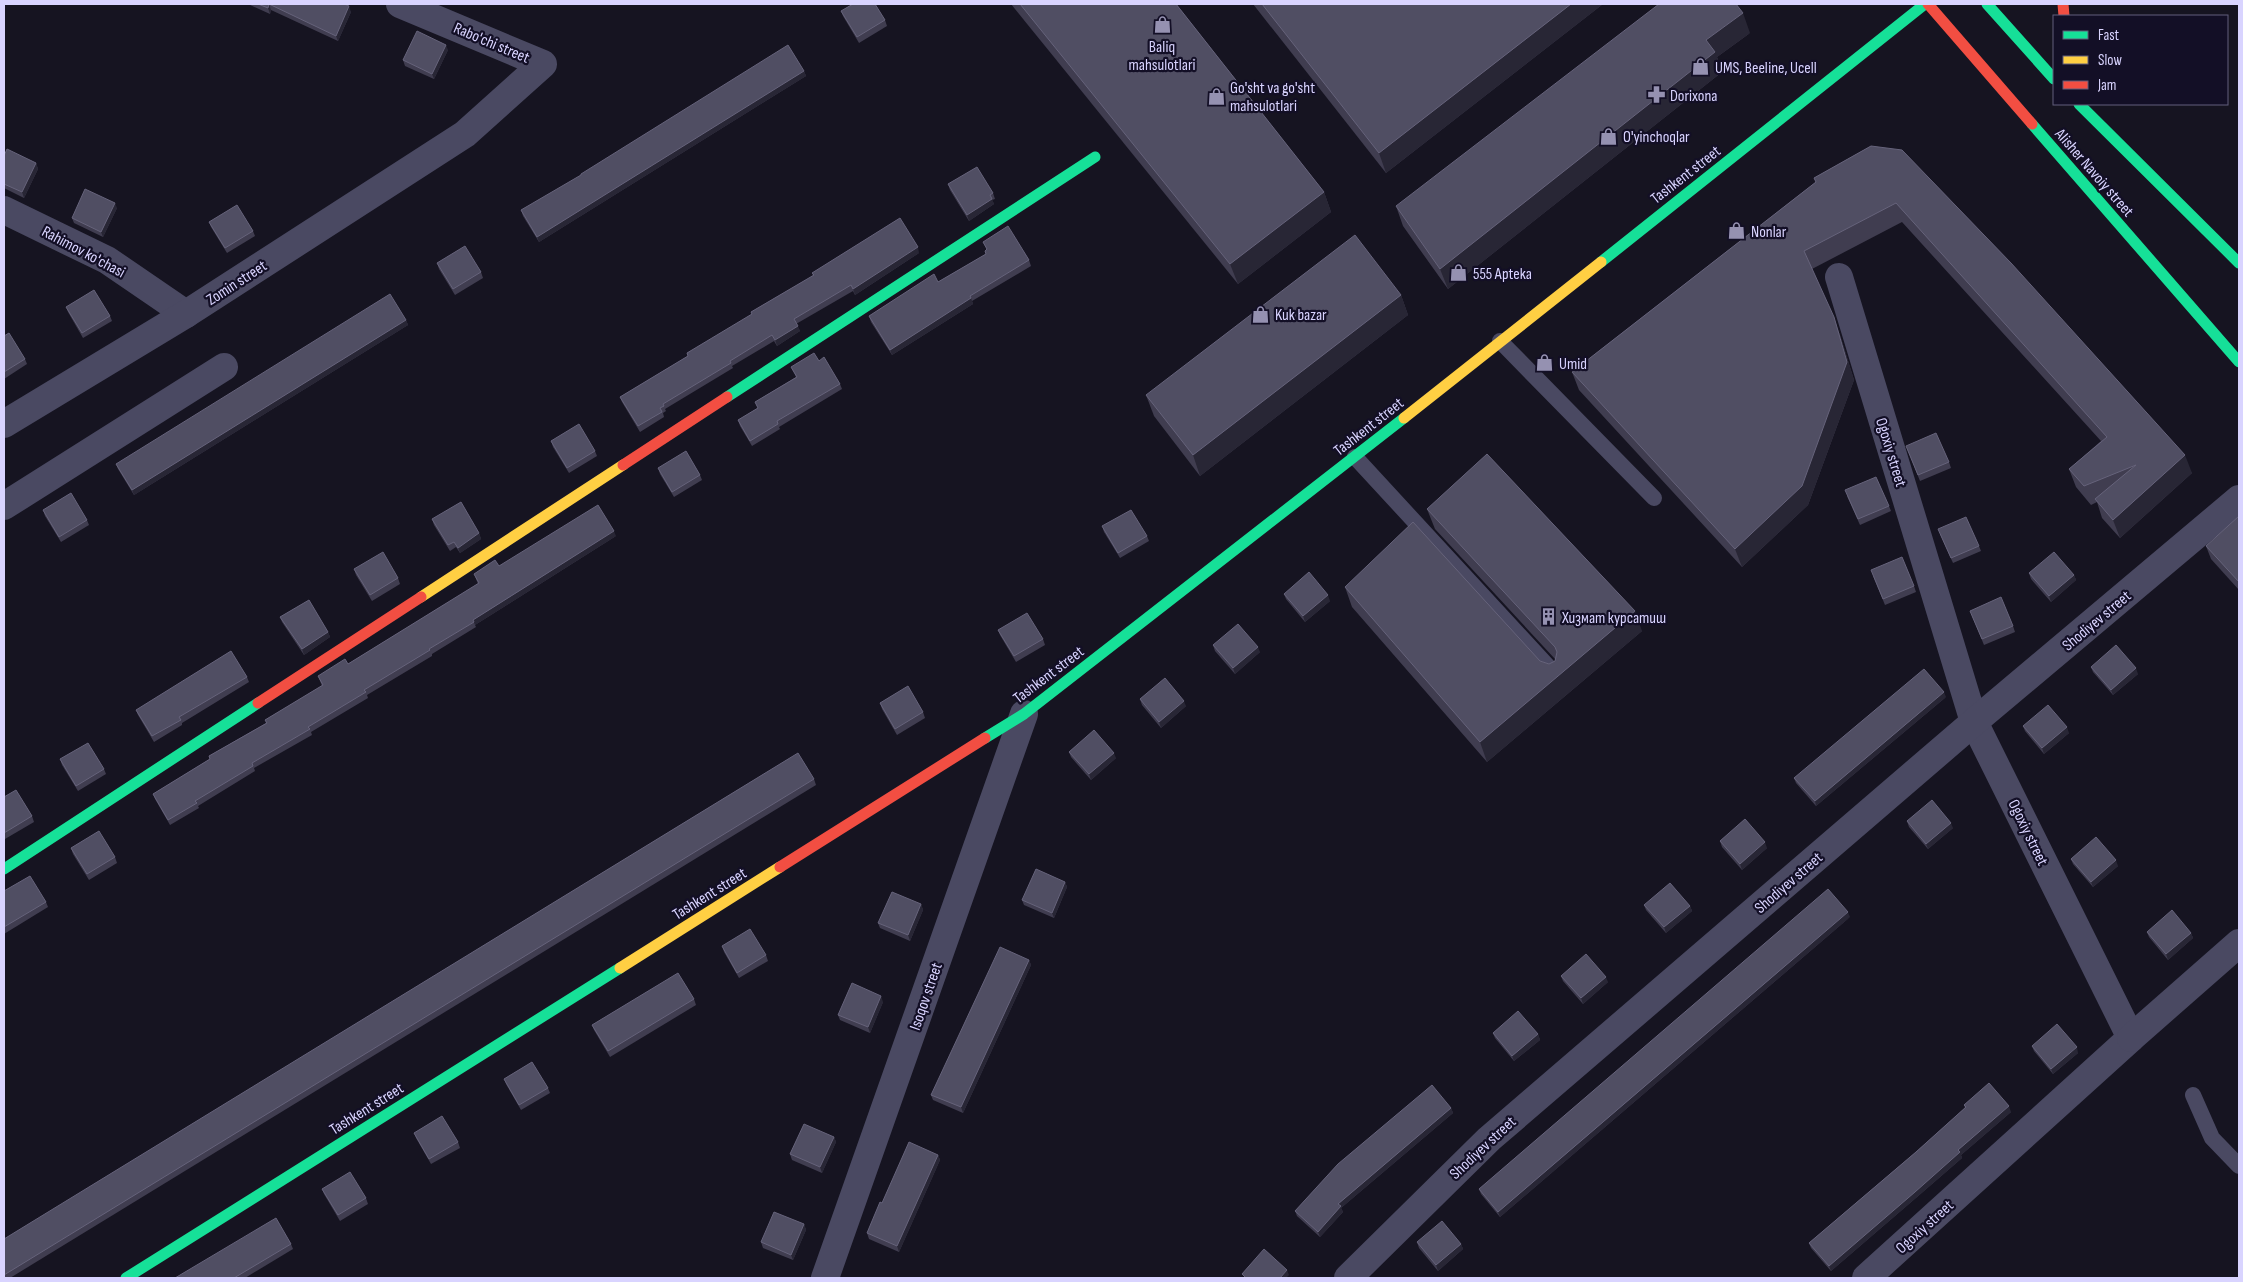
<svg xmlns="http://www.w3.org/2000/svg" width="2243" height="1282" font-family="'Sofia Sans Condensed',sans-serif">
	<rect width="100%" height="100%" fill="#161421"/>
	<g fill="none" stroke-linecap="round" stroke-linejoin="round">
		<!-- lane -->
		<g stroke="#4a4962" stroke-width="16">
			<polyline points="1500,341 1654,498"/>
			<polyline points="1355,457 1555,674"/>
			<polyline points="2193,1095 2212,1138 2239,1166"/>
		</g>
		<!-- street -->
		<g stroke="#4a4962" stroke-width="28">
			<polyline points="4,210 107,260 186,314"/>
			<polyline points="1839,277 1974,722 2131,1038 1866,1278"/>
			<polyline points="4,424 186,314 465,134 543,64 400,4"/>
			<polyline points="4,506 224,367"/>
			<polyline points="2131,1038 2239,943"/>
			<polyline points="825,1278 1024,714"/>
			<polyline points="1348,1278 1489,1139 1974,722 2239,499"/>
		</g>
		<!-- fast -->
		<g stroke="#16e098" stroke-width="11">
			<polyline points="1987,4 2054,79"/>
			<polyline points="2079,104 2239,263"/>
			<polyline points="2032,124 2239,362"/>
			<polyline points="1601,262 1925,4"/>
			<polyline points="727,397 1095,157"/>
			<polyline points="985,738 1024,714 1404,418"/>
			<polyline points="4,869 258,703"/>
			<polyline points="126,1278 620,968"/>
		</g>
		<!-- slow -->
		<g stroke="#ffcf43" stroke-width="11">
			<polyline points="1404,418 1601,262"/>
			<polyline points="421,597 623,465"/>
			<polyline points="620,968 780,867"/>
		</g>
		<!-- jam -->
		<g stroke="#f24e42" stroke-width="11">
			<polyline points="1928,4 2032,124"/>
			<polyline points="2063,4 2064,16"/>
			<polyline points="623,465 727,397"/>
			<polyline points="258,703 421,597"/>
			<polyline points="780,867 985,738"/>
		</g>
	</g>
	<!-- wall -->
	<g fill="#403d50">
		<polygon points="248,4 344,4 351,12 338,41 271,10 270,14"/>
		<polygon points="1011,4 1176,4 1324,192 1331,212 1238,284"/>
		<polygon points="1253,4 1603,4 1386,173"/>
		<polygon points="841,11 885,20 887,26 859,43 843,16"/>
		<polygon points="1750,33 1717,57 1722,72 1448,289 1403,226 1396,206"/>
		<polygon points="448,50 434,79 405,66 403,60"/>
		<polygon points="804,71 806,76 539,242 523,216 521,210"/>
		<polygon points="1871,146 2192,473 2120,538 2102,518 2097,502 2091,505 2076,487 2069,469 2101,441 1902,222 1812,269 1840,335 1854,380 1808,505 1742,567 1579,390 1572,372 1816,182 1814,178"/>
		<polygon points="4,156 36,163 38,169 24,198 4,188"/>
		<polygon points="948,184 993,193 995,199 992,200 994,204 969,221 950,190"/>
		<polygon points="117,208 103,237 74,223 72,218"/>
		<polygon points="209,222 253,231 255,236 227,253 211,227"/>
		<polygon points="983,242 1029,260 1031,266 972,301 973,304 892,355 871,322 869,316 938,282 986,254 985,251 987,250"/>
		<polygon points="919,253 855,295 853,291 796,324 800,331 777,346 774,341 732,366 733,368 665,409 666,411 663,413 664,417 640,432 622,402 620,397 688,356 687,353 752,315 751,312 813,276 812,273"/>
		<polygon points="437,263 481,272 483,278 455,295 439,269"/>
		<polygon points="1401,295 1408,315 1200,476 1154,416 1146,395"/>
		<polygon points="66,307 110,316 112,321 83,338 68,312"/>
		<polygon points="406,320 408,325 134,495 118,469 116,464"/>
		<polygon points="4,336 25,359 27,364 4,379"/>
		<polygon points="819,361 840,384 842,389 779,427 780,429 752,446 740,426 738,420 758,408 755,402 796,377 791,367"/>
		<polygon points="551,441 595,451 597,456 569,473 553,447"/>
		<polygon points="1906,446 1949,462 1951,468 1920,481"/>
		<polygon points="658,468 700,475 702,480 674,497 660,474"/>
		<polygon points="1847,496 1889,506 1891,511 1860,525"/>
		<polygon points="1427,509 1642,631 1487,762 1352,607 1345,587 1540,661 1549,664 1555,661 1555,659 1435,529"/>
		<polygon points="43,510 87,520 89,525 61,542 45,516"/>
		<polygon points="2239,516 2239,590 2211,559 2206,546"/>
		<polygon points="432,519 479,533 481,539 460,553 456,547 450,551 434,525"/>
		<polygon points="1102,526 1147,536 1149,541 1120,558 1104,532"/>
		<polygon points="1940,534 1979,546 1981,551 1953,563"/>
		<polygon points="616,536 475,625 476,627 432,654 432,656 367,695 368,698 311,732 312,735 254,768 255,771 198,806 199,808 170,825 155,799 153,794 210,759 209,756 266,723 265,720 322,686 318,676 348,664 478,584 474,574 499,566"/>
		<polygon points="354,569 398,578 400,584 372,601 356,575"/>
		<polygon points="2029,573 2074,575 2076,580 2051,602 2031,579"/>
		<polygon points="1873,576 1914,586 1916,592 1885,605"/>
		<polygon points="1284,594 1330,601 1305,622 1286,599"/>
		<polygon points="1972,616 2013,626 2015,632 1984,645"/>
		<polygon points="280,617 328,632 330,637 304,655 282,622"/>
		<polygon points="998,630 1043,639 1045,645 1016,662 1000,635"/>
		<polygon points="1213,645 1260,652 1235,674 1215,651"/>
		<polygon points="2091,667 2138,674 2113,695 2093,672"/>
		<polygon points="247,677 249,682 182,723 182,725 154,742 138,715 136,710"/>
		<polygon points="1946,697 1816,806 1796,783 1794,778"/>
		<polygon points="1140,699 1186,706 1161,728 1142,705"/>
		<polygon points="880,703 923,712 925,718 897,735 882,709"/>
		<polygon points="2023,726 2069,733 2044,754 2025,731"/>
		<polygon points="1069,752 1116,758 1091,780 1071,757"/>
		<polygon points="60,759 104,769 106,774 78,791 62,765"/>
		<polygon points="814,779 816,785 10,1278 4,1278 4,1239"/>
		<polygon points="4,797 32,816 34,822 5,839 4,836"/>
		<polygon points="1907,821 1953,828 1928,849 1909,827"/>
		<polygon points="1720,841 1767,848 1742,870 1722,847"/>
		<polygon points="71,848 115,857 117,863 89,880 73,854"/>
		<polygon points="2071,859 2118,866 2093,887 2073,864"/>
		<polygon points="1065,882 1067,887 1054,918 1024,905 1022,900"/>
		<polygon points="4,891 46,902 48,907 4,934"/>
		<polygon points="921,904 923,910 910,941 880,928 878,923"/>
		<polygon points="1644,905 1690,906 1692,911 1666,933 1646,910"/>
		<polygon points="1850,917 1500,1217 1481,1194 1479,1189"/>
		<polygon points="2147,932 2191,933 2193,938 2168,960 2149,937"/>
		<polygon points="722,946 766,955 768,961 739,978 724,952"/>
		<polygon points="1029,960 1031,965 963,1113 933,1100 931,1095"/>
		<polygon points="1561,976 1608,982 1583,1004 1563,981"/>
		<polygon points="694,999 696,1005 610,1057 594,1030 592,1025"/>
		<polygon points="883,1002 870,1033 840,1020 838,1015"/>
		<polygon points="1493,1033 1538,1034 1540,1040 1514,1061 1495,1038"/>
		<polygon points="2032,1046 2078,1053 2053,1074 2034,1051"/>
		<polygon points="504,1079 548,1088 550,1093 521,1110 506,1084"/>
		<polygon points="1964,1105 2011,1112 1961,1155 1962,1158 1917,1197 1831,1271 1811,1248 1809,1243 1916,1152 1965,1108"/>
		<polygon points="1451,1108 1453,1113 1341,1208 1343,1212 1320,1237 1297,1216 1295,1211"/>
		<polygon points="414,1133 458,1142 460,1148 431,1164 416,1138"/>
		<polygon points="834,1137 836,1142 822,1173 792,1160 790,1154"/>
		<polygon points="938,1155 940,1160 899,1252 869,1239 867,1233 882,1203"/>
		<polygon points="322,1189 366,1198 368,1204 340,1221 324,1194"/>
		<polygon points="804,1224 806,1230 793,1260 763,1248 761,1242"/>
		<polygon points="1417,1242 1461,1244 1463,1249 1438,1271 1419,1248"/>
		<polygon points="291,1244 293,1249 245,1278 175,1278"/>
	</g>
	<!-- shaded-wall -->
	<g fill="#282635">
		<polygon points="269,4 271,10 270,14 268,8"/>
		<polygon points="1571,4 1603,4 1386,173 1379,153"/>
		<polygon points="349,6 351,12 338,41 336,36"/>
		<polygon points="1743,13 1750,33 1717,57 1722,72 1448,289 1440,269 1706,40"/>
		<polygon points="446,45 448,50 434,79 432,74"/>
		<polygon points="804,71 806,76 539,242 537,237"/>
		<polygon points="36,163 38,169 24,198 22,192"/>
		<polygon points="1324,192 1331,212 1238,284 1230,264"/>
		<polygon points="992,199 994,204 969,221 967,215"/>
		<polygon points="115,203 117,208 103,237 101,232"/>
		<polygon points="918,247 919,253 855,295 853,289"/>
		<polygon points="1401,295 1408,315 1200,476 1193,455"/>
		<polygon points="971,298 973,304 892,355 890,350"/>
		<polygon points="1834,317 1840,335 1854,380 1808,505 1742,567 1735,549"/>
		<polygon points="406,320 408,325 134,495 132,490"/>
		<polygon points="798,326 800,331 777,346 775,340"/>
		<polygon points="2185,455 2192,473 2120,538 2113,520"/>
		<polygon points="614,531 616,536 475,625 473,620"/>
		<polygon points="479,533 481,539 460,553 458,548"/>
		<polygon points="2074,575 2076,580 2051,602 2049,596"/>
		<polygon points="1328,595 1330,601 1305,622 1303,616"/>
		<polygon points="1635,611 1642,631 1487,762 1480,742"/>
		<polygon points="328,632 330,637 304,655 302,649"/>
		<polygon points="1258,647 1260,652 1235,674 1233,668"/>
		<polygon points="2136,668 2138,674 2113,695 2111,690"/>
		<polygon points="1944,692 1946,697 1816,806 1815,801"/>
		<polygon points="1184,701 1186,706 1161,728 1159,722"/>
		<polygon points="2067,727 2069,733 2044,754 2042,748"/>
		<polygon points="1114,753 1116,758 1091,780 1089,774"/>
		<polygon points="1951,823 1953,828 1928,849 1926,844"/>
		<polygon points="1765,842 1767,848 1742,870 1740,864"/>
		<polygon points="2116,860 2118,866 2093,887 2091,882"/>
		<polygon points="1065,882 1067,887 1054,918 1052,913"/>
		<polygon points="921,904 923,910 910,941 908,935"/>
		<polygon points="1690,906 1692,911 1666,933 1664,927"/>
		<polygon points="1848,912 1850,917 1500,1217 1498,1212"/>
		<polygon points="2191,933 2193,938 2168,960 2166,954"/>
		<polygon points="1029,960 1031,965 963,1113 961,1107"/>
		<polygon points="1606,977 1608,982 1583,1004 1581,998"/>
		<polygon points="881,996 883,1002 870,1033 868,1027"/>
		<polygon points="1538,1034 1540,1040 1514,1061 1512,1056"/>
		<polygon points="2077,1047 2078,1053 2053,1074 2051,1069"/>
		<polygon points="2009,1106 2011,1112 1961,1155 1962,1158 1917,1197 1831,1271 1829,1266 1958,1150"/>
		<polygon points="1451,1108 1453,1113 1341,1208 1343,1212 1320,1237 1318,1232 1338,1204"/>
		<polygon points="834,1137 836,1142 822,1173 820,1167"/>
		<polygon points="938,1155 940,1160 899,1252 897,1246"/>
		<polygon points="804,1224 806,1230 793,1260 791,1255"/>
		<polygon points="1461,1244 1463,1249 1438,1271 1436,1265"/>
		<polygon points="1287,1270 1289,1275 1286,1278 1280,1278"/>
	</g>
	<!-- building -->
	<g fill="#504e63" stroke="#66637b">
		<polygon points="258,4 344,4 349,6 336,36 269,4 268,8"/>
		<polygon points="853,4 875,4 885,20 857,37 841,11"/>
		<polygon points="1020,4 1176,4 1324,192 1230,264"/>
		<polygon points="1262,4 1571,4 1379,153"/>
		<polygon points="1659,4 1736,4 1743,13 1706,40 1715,52 1440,269 1396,206"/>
		<polygon points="417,31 446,45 432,74 403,60"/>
		<polygon points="788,45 804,71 537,237 521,210 581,175 581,174"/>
		<polygon points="1871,146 1902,150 2011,263 2185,455 2113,520 2095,499 2136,465 2084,486 2069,469 2107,437 1896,203 1804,251 1834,317 1847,362 1802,486 1735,549 1572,372 1816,182 1814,178"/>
		<polygon points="7,149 36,163 22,192 4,184 4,156"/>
		<polygon points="977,167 993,193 990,195 992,199 967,215 948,184"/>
		<polygon points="85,189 115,203 101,232 72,218"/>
		<polygon points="237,205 253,231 225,248 209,222"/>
		<polygon points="900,218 918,247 853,289 851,285 794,319 798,326 775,340 772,335 730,361 731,363 663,404 664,406 660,408 662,412 638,426 620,397 688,356 687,353 752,314 751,312 814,275 812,273"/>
		<polygon points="1008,226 1029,260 970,296 971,298 890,350 869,316 934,274 938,282 986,254 985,251 987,249 983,242"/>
		<polygon points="1355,235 1401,295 1193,455 1146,395"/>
		<polygon points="465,246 481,272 453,289 437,263"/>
		<polygon points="94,290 110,316 82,333 66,307"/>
		<polygon points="390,294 406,320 132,490 116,464"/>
		<polygon points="9,333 25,359 4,372 4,336"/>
		<polygon points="814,353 819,361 824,357 840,384 777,421 778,424 750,441 738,420 758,408 755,402 797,377 791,367"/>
		<polygon points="579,424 595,451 567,468 551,441"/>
		<polygon points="1936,433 1949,462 1918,475 1906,446"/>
		<polygon points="686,451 700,475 672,492 658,468"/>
		<polygon points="1487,454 1635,611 1480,742 1345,587 1413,522 1540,661 1549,664 1555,661 1557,652 1555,647 1427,509"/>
		<polygon points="1876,477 1889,506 1858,519 1845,490"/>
		<polygon points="71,493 87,520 59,537 43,510"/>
		<polygon points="461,502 479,533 458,548 454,542 448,545 432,519"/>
		<polygon points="598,505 614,531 473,620 474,622 429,649 430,650 364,690 366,692 308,727 310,729 252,763 253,766 195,801 197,803 168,820 153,794 210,759 209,756 267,723 265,720 323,685 318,676 345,659 348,664 479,583 474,574 495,560 499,566"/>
		<polygon points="1131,510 1147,536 1118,553 1102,526"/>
		<polygon points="2239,516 2239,582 2206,546"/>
		<polygon points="1966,517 1979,546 1951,558 1938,529"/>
		<polygon points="383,552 398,578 370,595 354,569"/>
		<polygon points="2054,552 2074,575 2049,596 2029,573"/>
		<polygon points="1902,557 1914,586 1883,599 1871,570"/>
		<polygon points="1309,572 1328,595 1303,616 1284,594"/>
		<polygon points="2001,597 2013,626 1982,639 1970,611"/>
		<polygon points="309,600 328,632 302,649 280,617"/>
		<polygon points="1027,613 1043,639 1014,656 998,630"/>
		<polygon points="1238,624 1258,647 1233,668 1213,645"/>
		<polygon points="2116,645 2136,668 2111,690 2091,667"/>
		<polygon points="231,651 247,677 179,717 181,720 152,736 136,710"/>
		<polygon points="1924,669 1944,692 1815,801 1794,778"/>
		<polygon points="1165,678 1184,701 1159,722 1140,699"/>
		<polygon points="908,686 923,712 895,729 880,703"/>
		<polygon points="2048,705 2067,727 2042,748 2023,726"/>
		<polygon points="1094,730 1114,753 1089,774 1069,752"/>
		<polygon points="88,743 104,769 76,786 60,759"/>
		<polygon points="798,753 814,779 4,1275 4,1239"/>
		<polygon points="16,790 32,816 4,833 4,797"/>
		<polygon points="1932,800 1951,823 1926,844 1907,821"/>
		<polygon points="1745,819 1765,842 1740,864 1720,841"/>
		<polygon points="99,831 115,857 87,874 71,848"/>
		<polygon points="2096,837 2116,860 2091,882 2071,859"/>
		<polygon points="1036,869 1065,882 1052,913 1022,900"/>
		<polygon points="30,876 46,902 4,927 4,891"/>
		<polygon points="1670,883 1690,906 1664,927 1644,905"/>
		<polygon points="1828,889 1848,912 1498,1212 1479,1189"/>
		<polygon points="892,892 921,904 908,935 878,923"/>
		<polygon points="2172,910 2191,933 2166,954 2147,932"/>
		<polygon points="750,929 766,955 737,973 722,946"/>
		<polygon points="1000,947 1029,960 961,1107 931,1095"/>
		<polygon points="1586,954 1606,977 1581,998 1561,976"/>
		<polygon points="678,973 694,999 608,1051 592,1025"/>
		<polygon points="852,983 881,996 868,1027 838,1015"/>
		<polygon points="1518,1011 1538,1034 1512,1056 1493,1033"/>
		<polygon points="2057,1024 2077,1047 2051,1069 2032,1046"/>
		<polygon points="532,1062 548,1088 519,1105 504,1079"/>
		<polygon points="1989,1083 2009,1106 1958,1150 1960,1152 1915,1192 1829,1266 1809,1243 1916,1152 1966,1107 1964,1105"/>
		<polygon points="1432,1085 1451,1108 1338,1204 1341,1206 1318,1232 1295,1211 1338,1164"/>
		<polygon points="442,1116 458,1142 429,1159 414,1133"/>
		<polygon points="804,1124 834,1137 820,1167 790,1154"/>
		<polygon points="909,1142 938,1155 897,1246 867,1233 880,1202 882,1203"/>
		<polygon points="350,1172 366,1198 338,1215 322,1189"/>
		<polygon points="774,1212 804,1224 791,1255 761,1242"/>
		<polygon points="276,1218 291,1244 234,1278 175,1278"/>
		<polygon points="1442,1221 1461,1244 1436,1265 1417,1242"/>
		<polygon points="1264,1249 1287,1270 1280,1278 1246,1278 1242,1274"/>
	</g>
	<!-- icons -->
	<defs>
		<symbol id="shop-bare" viewBox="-9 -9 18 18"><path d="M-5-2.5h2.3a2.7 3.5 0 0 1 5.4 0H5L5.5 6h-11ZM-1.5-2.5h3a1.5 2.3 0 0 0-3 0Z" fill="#9591b1" stroke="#130f26" stroke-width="2.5" paint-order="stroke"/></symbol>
		<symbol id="pharmacy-bare" viewBox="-9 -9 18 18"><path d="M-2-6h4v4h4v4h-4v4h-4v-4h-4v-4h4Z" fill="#9591b1" stroke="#130f26" stroke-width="2.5" paint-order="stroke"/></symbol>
		<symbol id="building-bare" viewBox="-9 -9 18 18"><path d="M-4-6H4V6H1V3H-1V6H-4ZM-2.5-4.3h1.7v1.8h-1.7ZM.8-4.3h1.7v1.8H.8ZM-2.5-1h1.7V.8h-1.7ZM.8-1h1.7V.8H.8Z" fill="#9591b1" stroke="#130f26" stroke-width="2.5" paint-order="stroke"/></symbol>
	</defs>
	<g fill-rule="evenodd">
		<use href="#shop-bare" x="1150" y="12" width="25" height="25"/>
		<use href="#shop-bare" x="1688" y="54" width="25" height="25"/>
		<use href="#pharmacy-bare" x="1644" y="82" width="25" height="25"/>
		<use href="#shop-bare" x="1204" y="84" width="25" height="25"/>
		<use href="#shop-bare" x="1596" y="124" width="25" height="25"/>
		<use href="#shop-bare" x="1724" y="218" width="25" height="25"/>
		<use href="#shop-bare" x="1446" y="260" width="25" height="25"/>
		<use href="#shop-bare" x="1248" y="302" width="25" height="25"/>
		<use href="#shop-bare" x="1532" y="350" width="25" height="25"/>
		<use href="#building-bare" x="1536" y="604" width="25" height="25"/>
	</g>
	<g text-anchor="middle" stroke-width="4.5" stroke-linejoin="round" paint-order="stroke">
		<!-- street labels -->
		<g font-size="16" fill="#d9d4ff" stroke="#130f26">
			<text transform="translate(492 42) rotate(23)" y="6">Rabo'chi street</text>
			<text transform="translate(2095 172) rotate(49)" y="6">Alisher Navoiy street</text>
			<text transform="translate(1685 174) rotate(-38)" y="6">Tashkent street</text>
			<text transform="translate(84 251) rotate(28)" y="6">Rahimov ko'chasi</text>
			<text transform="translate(236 282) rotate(-33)" y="6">Zomin street</text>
			<text transform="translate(1368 426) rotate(-38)" y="6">Tashkent street</text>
			<text transform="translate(1892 452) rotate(73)" y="6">Ogoxiy street</text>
			<text transform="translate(2096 620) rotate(-40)" y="6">Shodiyev street</text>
			<text transform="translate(1048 674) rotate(-37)" y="6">Tashkent street</text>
			<text transform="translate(2029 832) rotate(64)" y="6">Ogoxiy street</text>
			<text transform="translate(1788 882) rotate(-41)" y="6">Shodiyev street</text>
			<text transform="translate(709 893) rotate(-32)" y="6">Tashkent street</text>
			<text transform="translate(925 996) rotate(-71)" y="6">Isoqov street</text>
			<text transform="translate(366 1108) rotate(-32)" y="6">Tashkent street</text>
			<text transform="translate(1482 1147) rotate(-43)" y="6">Shodiyev street</text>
			<text transform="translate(1924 1226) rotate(-42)" y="6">Ogoxiy street</text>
		</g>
		<!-- poi labels -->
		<g font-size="16" fill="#d9d4ff" stroke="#130f26" text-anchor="start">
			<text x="1162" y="52" text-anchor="middle">Baliq<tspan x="1162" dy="18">mahsulotlari</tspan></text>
			<text x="1715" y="73">UMS, Beeline, Ucell</text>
			<text x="1230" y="93">Go'sht va go'sht<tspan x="1230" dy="18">mahsulotlari</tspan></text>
			<text x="1670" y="101">Dorixona</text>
			<text x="1623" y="142">O'yinchoqlar</text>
			<text x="1751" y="237">Nonlar</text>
			<text x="1473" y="279">555 Apteka</text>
			<text x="1275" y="320">Kuk bazar</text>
			<text x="1559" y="369">Umid</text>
			<text x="1562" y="623">Хизмат курсатиш</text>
		</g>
	</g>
	<!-- border -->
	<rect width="2243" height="1282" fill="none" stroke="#d9d4ff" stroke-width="10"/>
	<!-- legend -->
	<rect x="2053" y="15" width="175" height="90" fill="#130f26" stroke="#625e7d"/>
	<rect x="2063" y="31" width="25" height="8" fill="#16e098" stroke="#625e7d"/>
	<text x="2098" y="40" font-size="15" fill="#d9d4ff">Fast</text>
	<rect x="2063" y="56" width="25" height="8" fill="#ffcf43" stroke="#625e7d"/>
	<text x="2098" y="65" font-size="15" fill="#d9d4ff">Slow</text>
	<rect x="2063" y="81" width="25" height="8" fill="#f24e42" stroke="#625e7d"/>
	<text x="2098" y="90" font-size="15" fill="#d9d4ff">Jam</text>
</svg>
